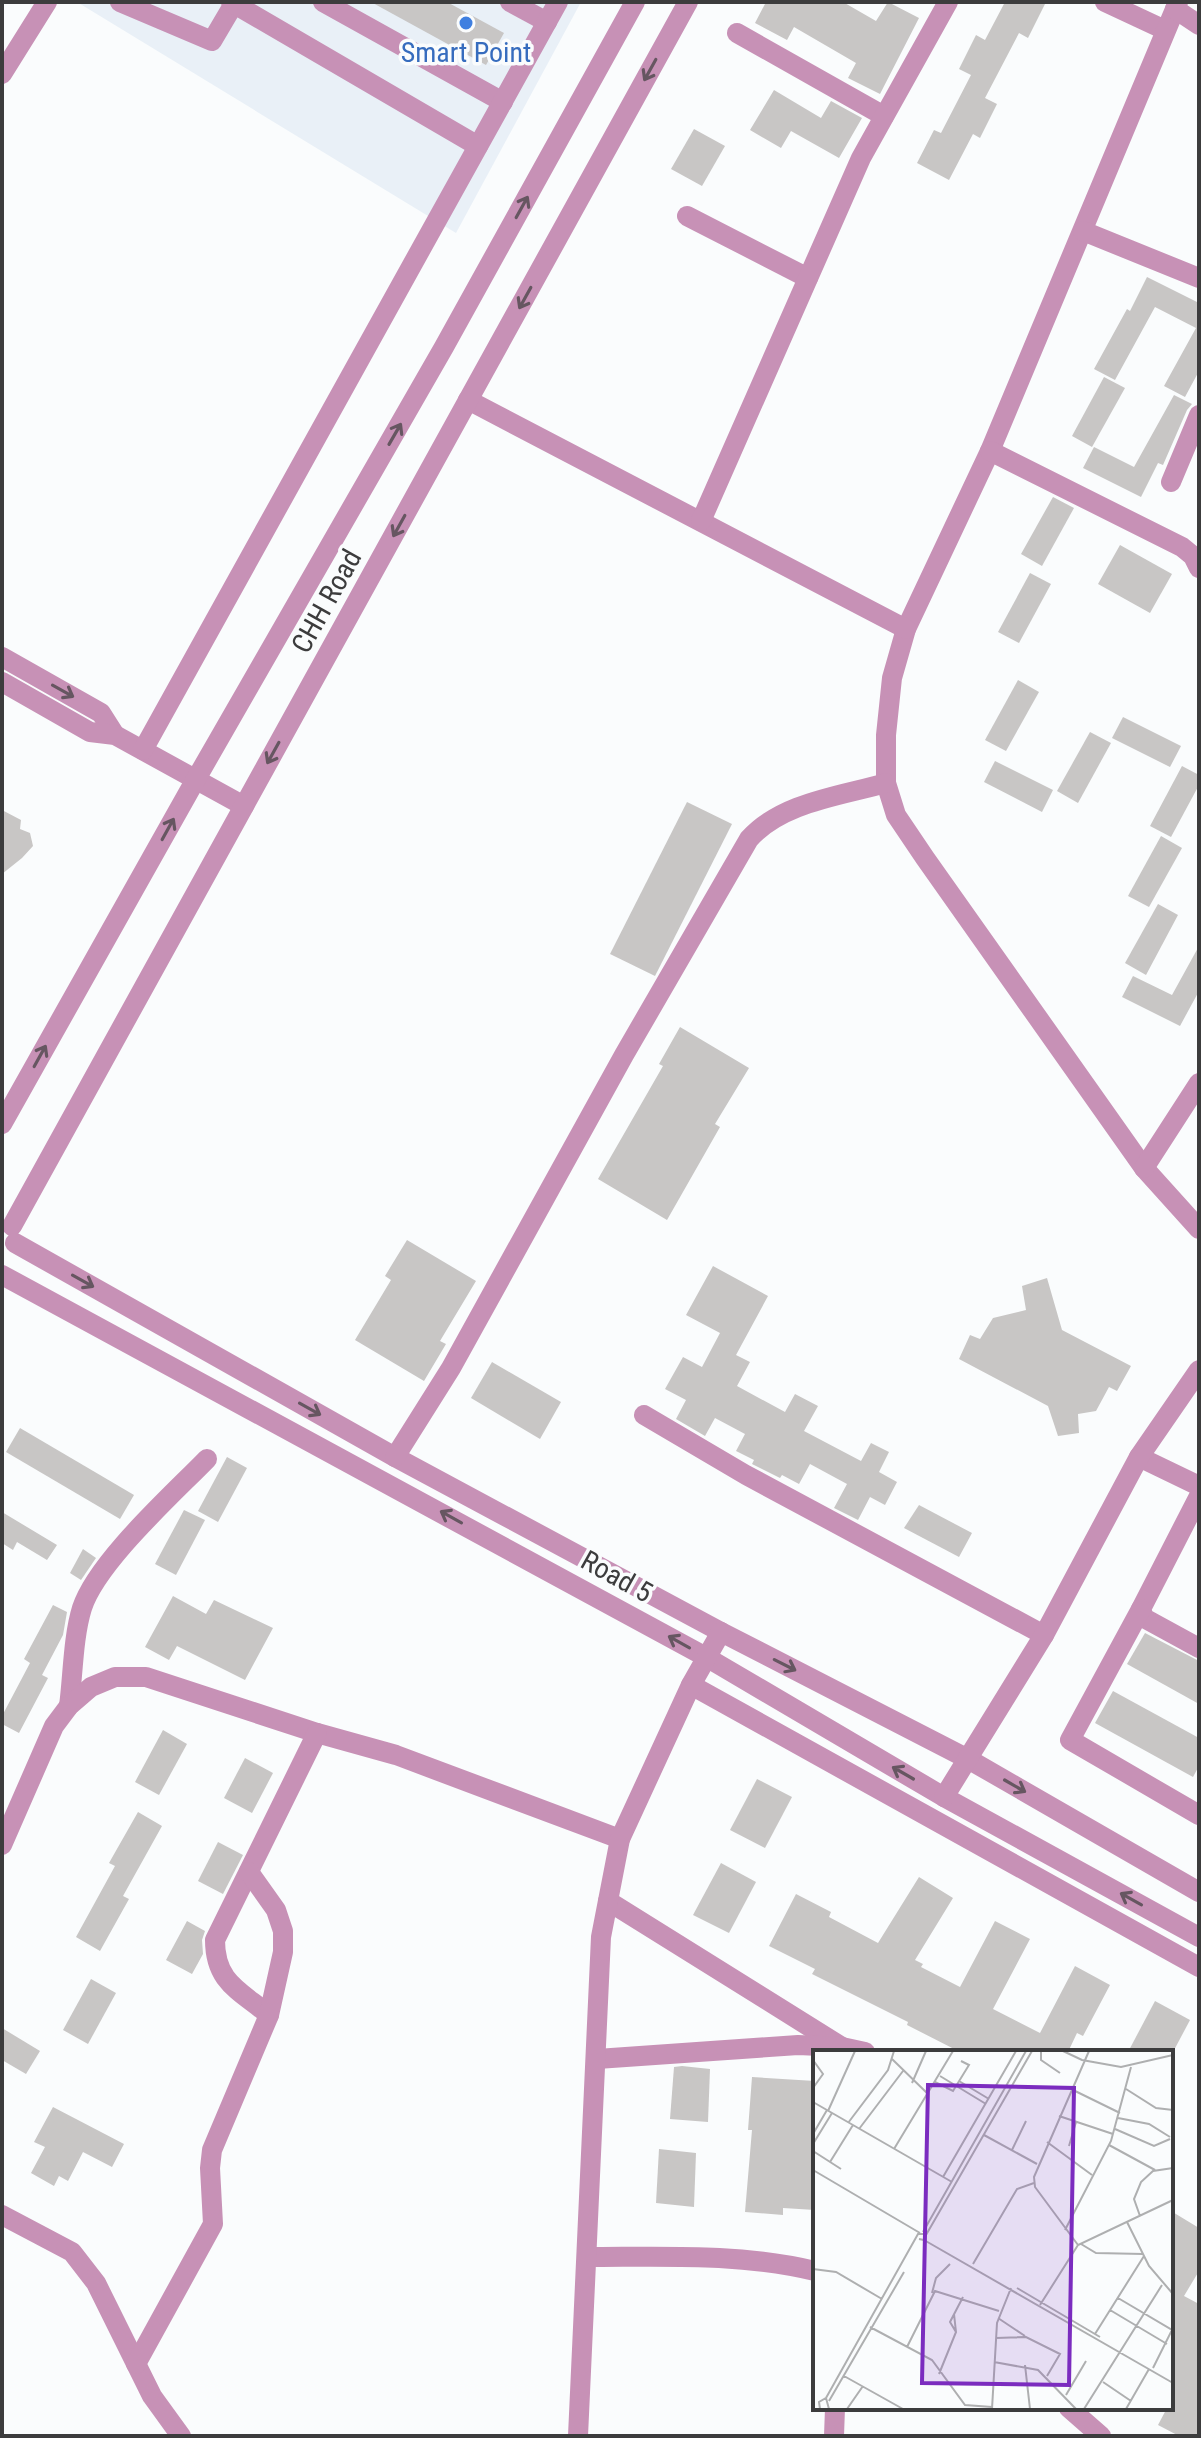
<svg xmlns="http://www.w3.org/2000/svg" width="1201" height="2438" font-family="'Roboto Condensed',sans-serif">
	<rect width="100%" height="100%" fill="#fafcfd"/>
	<!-- built -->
	<polygon fill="#e9f0f7" points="77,2 581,2 456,233"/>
	<!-- building -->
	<g fill="#c8c6c5">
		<polygon points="371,2 447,2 504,33 486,65"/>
		<polygon points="766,2 843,2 876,21 888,2 919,18 880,94 848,78 856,63 794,27 787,40 755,23"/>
		<polygon points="1005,2 1046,2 1028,38 1019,33 985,98 997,104 980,138 973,134 949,180 917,163 934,130 941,133 971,75 959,69 976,35 985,40"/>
		<polygon points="774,90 821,118 831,101 862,118 839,158 791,131 781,148 750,130"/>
		<polygon points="694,129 725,146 702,186 671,169"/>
		<polygon points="1147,277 1199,303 1199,371 1185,397 1164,386 1196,328 1155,307 1115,380 1094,369 1127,309 1130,311"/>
		<polygon points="1104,377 1125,388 1092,447 1072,436"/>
		<polygon points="1174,395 1192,404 1187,410 1163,465 1158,463 1141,497 1083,468 1094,447 1134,467"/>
		<polygon points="1053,497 1074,508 1042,566 1021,554"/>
		<polygon points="1120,545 1172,574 1150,613 1098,584"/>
		<polygon points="1030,573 1051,584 1019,643 998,632"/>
		<polygon points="1018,680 1039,692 1006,751 985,740"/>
		<polygon points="1123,717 1181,746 1170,767 1112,738"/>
		<polygon points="1090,732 1111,743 1078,803 1057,791"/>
		<polygon points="995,761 1053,790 1042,812 984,782"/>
		<polygon points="1182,766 1199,775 1199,785 1171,837 1150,826"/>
		<polygon points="687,802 732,824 655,976 610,954"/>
		<polygon points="2,810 21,820 20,829 30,833 33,846 22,858 2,874"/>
		<polygon points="1161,836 1182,848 1149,907 1128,896"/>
		<polygon points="1158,904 1178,915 1146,975 1125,963"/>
		<polygon points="1199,946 1199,991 1180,1026 1122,997 1133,976 1172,995"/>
		<polygon points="680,1027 749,1068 715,1124 720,1127 667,1220 598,1179 663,1066 659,1064"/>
		<polygon points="407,1240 476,1281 440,1341 446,1344 424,1381 355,1340 391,1280 385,1276"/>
		<polygon points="713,1266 768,1296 736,1355 750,1362 737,1386 785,1412 795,1394 818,1406 804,1431 861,1461 871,1443 889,1452 879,1472 897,1482 885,1505 870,1497 858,1520 834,1508 847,1484 810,1464 799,1484 782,1475 780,1478 752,1464 754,1460 736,1451 745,1434 715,1418 705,1436 676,1419 686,1400 665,1389 683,1357 702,1367 720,1333 686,1315"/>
		<polygon points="1047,1278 1062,1330 1131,1366 1117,1391 1109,1387 1096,1411 1078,1414 1079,1433 1058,1436 1048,1406 959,1359 970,1335 980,1339 993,1318 1026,1310 1022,1286"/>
		<polygon points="492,1362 561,1402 540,1439 471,1398"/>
		<polygon points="20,1428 134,1495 120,1519 6,1452"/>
		<polygon points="227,1457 247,1468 218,1522 198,1511"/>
		<polygon points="919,1505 972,1533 959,1557 904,1528"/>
		<polygon points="184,1510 205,1520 176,1575 155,1564"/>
		<polygon points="2,1512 57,1545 47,1560 17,1542 13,1550 2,1543"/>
		<polygon points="83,1549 96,1558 81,1580 70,1573"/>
		<polygon points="173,1596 206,1614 214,1600 273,1628 245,1680 177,1646 169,1660 145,1647"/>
		<polygon points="53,1605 67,1612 63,1635 42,1675 48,1678 19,1733 2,1724 2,1716 30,1663 24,1659"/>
		<polygon points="1145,1633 1199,1661 1199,1704 1127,1664"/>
		<polygon points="1113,1691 1199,1738 1199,1766 1193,1777 1095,1723"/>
		<polygon points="163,1730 187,1744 159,1795 135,1782"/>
		<polygon points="245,1758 273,1773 252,1813 224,1798"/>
		<polygon points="757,1779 792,1797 765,1848 730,1830"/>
		<polygon points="138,1812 162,1826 123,1896 129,1899 100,1951 76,1937 115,1866 109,1863"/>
		<polygon points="218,1842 243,1855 223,1894 198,1881"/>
		<polygon points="721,1863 756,1882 729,1933 693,1915"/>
		<polygon points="919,1877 953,1898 915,1960 923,1964 921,1967 960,1987 995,1921 1030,1939 993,2009 1040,2033 1075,1966 1110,1985 1083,2036 1077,2033 1068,2052 960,2052 907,2025 908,2022 812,1974 815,1969 769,1946 796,1894 831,1912 829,1917 878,1943"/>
		<polygon points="187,1921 205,1931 202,1940 203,1954 192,1974 166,1960"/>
		<polygon points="91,1979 116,1993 88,2044 63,2030"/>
		<polygon points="1155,2001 1190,2020 1173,2052 1128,2052"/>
		<polygon points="2,2028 40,2051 26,2074 2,2060"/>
		<polygon points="682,2066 710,2069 708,2122 670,2119 674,2067"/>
		<polygon points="752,2077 815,2081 815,2210 783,2208 783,2215 745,2212 752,2130 748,2130"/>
		<polygon points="53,2107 124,2144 112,2167 83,2152 68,2181 59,2176 54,2186 31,2173 45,2147 34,2142"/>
		<polygon points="659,2149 696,2153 694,2207 656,2203"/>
		<polygon points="1171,2211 1199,2228 1199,2271 1184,2296 1199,2304 1199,2436 1179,2436 1158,2425 1167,2408 1171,2408"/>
	</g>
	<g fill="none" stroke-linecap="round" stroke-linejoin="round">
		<!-- minor -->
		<g stroke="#c791b6" stroke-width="20">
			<polyline points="120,2 212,41 235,2"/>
			<polyline points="231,2 478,146"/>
			<polyline points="323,2 503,102"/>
			<polyline points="510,2 547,22"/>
			<polyline points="1105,2 1165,30"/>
			<polyline points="1178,2 990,451 906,629 892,678 886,735 886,783 896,815 925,858 1144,1168 1199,1229"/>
			<polyline points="1175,9 1199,25"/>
			<polyline points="737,33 884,116"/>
			<polyline points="2,74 47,2"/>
			<polyline points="687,216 808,278"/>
			<polyline points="1083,231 1199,278"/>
			<polyline points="468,400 906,629"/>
			<polyline points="990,451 1182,547 1193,556 1199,568"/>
			<polyline points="1171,482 1199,415"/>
			<polyline points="701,521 861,158 948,2"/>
			<polyline points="2,657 101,713 115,735"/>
			<polyline points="2,682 90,732 115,735 244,806"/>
			<polyline points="143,750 558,2"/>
			<polyline points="2,1124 196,779 444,347 635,2"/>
			<polyline points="1144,1168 1199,1083"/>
			<polyline points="12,1226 688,2"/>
			<polyline points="15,1243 395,1457 721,1632 968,1759 1199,1892"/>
			<polyline points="2,1275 706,1657 944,1797 1199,1937"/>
			<polyline points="644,1415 746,1475 1044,1635"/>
			<path d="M395 1457 451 1368 624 1055 749 839C782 802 841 796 886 783"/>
			<polyline points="1139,1457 1199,1486"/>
			<polyline points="1199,1496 1141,1609 1144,1618 1199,1648"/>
			<polyline points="1141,1609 1070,1740 1199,1815"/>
			<polyline points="691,1685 1199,1967"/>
			<path d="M69 1706C73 1676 73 1637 82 1608 97 1562 172 1495 207 1459"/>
			<polyline points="944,1797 1044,1635 1139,1457 1199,1370"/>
			<polyline points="2,1845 54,1726 69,1706 91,1687 115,1677 146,1677 317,1733 396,1755 620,1839"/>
			<polyline points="608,1901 842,2047"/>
			<path d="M269 2015C239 1990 215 1982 215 1940L317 1733"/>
			<polyline points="597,2059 798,2045 842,2047 865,2052"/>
			<polyline points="2,2215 72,2252 96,2283 152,2396 181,2436"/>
			<path d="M587 2257C664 2257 740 2253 815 2271"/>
			<polyline points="136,2364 213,2224 210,2168 212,2150 269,2015 283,1952 283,1931 276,1910 249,1872"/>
			<polyline points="1069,2408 1101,2436"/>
			<polyline points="578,2436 601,1937 620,1839 691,1685 721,1632"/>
			<polyline points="834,2436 835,2408"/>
		</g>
	</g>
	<!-- one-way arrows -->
	<defs><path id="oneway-shaft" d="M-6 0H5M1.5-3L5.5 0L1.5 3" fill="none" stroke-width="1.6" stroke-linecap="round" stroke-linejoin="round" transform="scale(2)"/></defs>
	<g stroke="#665661">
		<use href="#oneway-shaft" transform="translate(650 70) rotate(119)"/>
		<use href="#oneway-shaft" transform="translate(522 207) rotate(-61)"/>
		<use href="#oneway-shaft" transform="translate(525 298) rotate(119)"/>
		<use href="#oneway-shaft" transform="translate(395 434) rotate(-60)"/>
		<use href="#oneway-shaft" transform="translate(399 526) rotate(119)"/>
		<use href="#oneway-shaft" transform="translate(63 691) rotate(29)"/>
		<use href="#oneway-shaft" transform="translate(273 753) rotate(119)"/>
		<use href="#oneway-shaft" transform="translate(168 829) rotate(-61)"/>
		<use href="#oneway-shaft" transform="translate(40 1056) rotate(-61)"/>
		<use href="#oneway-shaft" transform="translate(83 1281) rotate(29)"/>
		<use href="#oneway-shaft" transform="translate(310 1409) rotate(29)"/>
		<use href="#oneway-shaft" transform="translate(451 1517) rotate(-151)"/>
		<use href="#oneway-shaft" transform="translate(679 1642) rotate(-151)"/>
		<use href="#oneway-shaft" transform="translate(785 1665) rotate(27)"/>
		<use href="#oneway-shaft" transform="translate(903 1773) rotate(-150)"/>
		<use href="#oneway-shaft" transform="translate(1015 1786) rotate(30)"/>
		<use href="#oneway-shaft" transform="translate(1131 1899) rotate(-151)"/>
	</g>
	<!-- markers -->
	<circle fill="#3f7fe0" stroke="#fafcfd" stroke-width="3" cx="466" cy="23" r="8"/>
	<g text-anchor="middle" stroke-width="7" stroke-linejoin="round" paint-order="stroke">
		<!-- shop labels -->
		<g font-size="28" fill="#366cbe" stroke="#fafcfd">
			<text x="466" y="62">Smart Point</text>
		</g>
		<!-- street labels -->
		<g font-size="28" fill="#3c3c3d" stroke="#fafcfd">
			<text transform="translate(326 601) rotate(-61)" y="10">CHH Road</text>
			<text transform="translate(617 1576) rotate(29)" y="10">Road 5</text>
		</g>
	</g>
	<!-- overview -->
	<g transform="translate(813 2050)">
		<rect width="360" height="360" fill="#fafcfd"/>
		<path fill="none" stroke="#aeafb0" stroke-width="2" d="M228 1V10L247 23M250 1 269 10 308 17 360 5M79 9 115 44M0 10 10 24 0 38M127 26 173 54M146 31 176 49M122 32 140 41 156 15 148 11M99 33 113 1M258 39 307 63M313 39 343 58 360 60M0 52 139 132M15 61 42 1M246 66 300 84M305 68 336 74 357 87M35 73 75 20 81 1M46 79 90 21M302 79 341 96 357 89M0 84 14 60M171 85 224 114M234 92 279 125M0 94 19 63M296 95 342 120M256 96 263 72M81 99 140 1M199 100 213 71M0 101 28 119M17 112 40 75M0 120 107 183M130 127 203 1M327 166 321 149 328 132 340 121 360 118M314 172 336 216 360 244M252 180 298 91 318 17M110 182 213 1M113 185 219 1M111 190 360 333M268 194 283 203 330 204M265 195 222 137 221 127 276 1M160 214 204 139 221 133M0 219 23 222 69 249M204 238 287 287M119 243 123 228 137 214M305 248 359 280 340 318M227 255 265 195 360 150M297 260 354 294M185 268 212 286M57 277 119 310 152 355 179 357M143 282 137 272 150 247M282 284 331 206M183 288 213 287 247 304 234 326M94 297 122 241 186 261M181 312 225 320 263 359M212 315 217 359M126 324 143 282 141 264M31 326 90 359M290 332 318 351M253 345 273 311M13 348 105 184H113L111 190 106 189M16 351 91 222M7 359 6 352 13 348 16 359M34 359 50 336M179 359 184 273 198 238M271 359 349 235M313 359 336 319"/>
		<path fill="#7b2cbf" fill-opacity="0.15" stroke="#7b2cbf" stroke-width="4" d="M115 35 261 38 256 335 109 333Z"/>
		<rect width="360" height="360" fill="none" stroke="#3c3c3d" stroke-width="4"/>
	</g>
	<!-- border -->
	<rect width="1201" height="2438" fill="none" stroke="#3c3c3d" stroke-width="8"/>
</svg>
